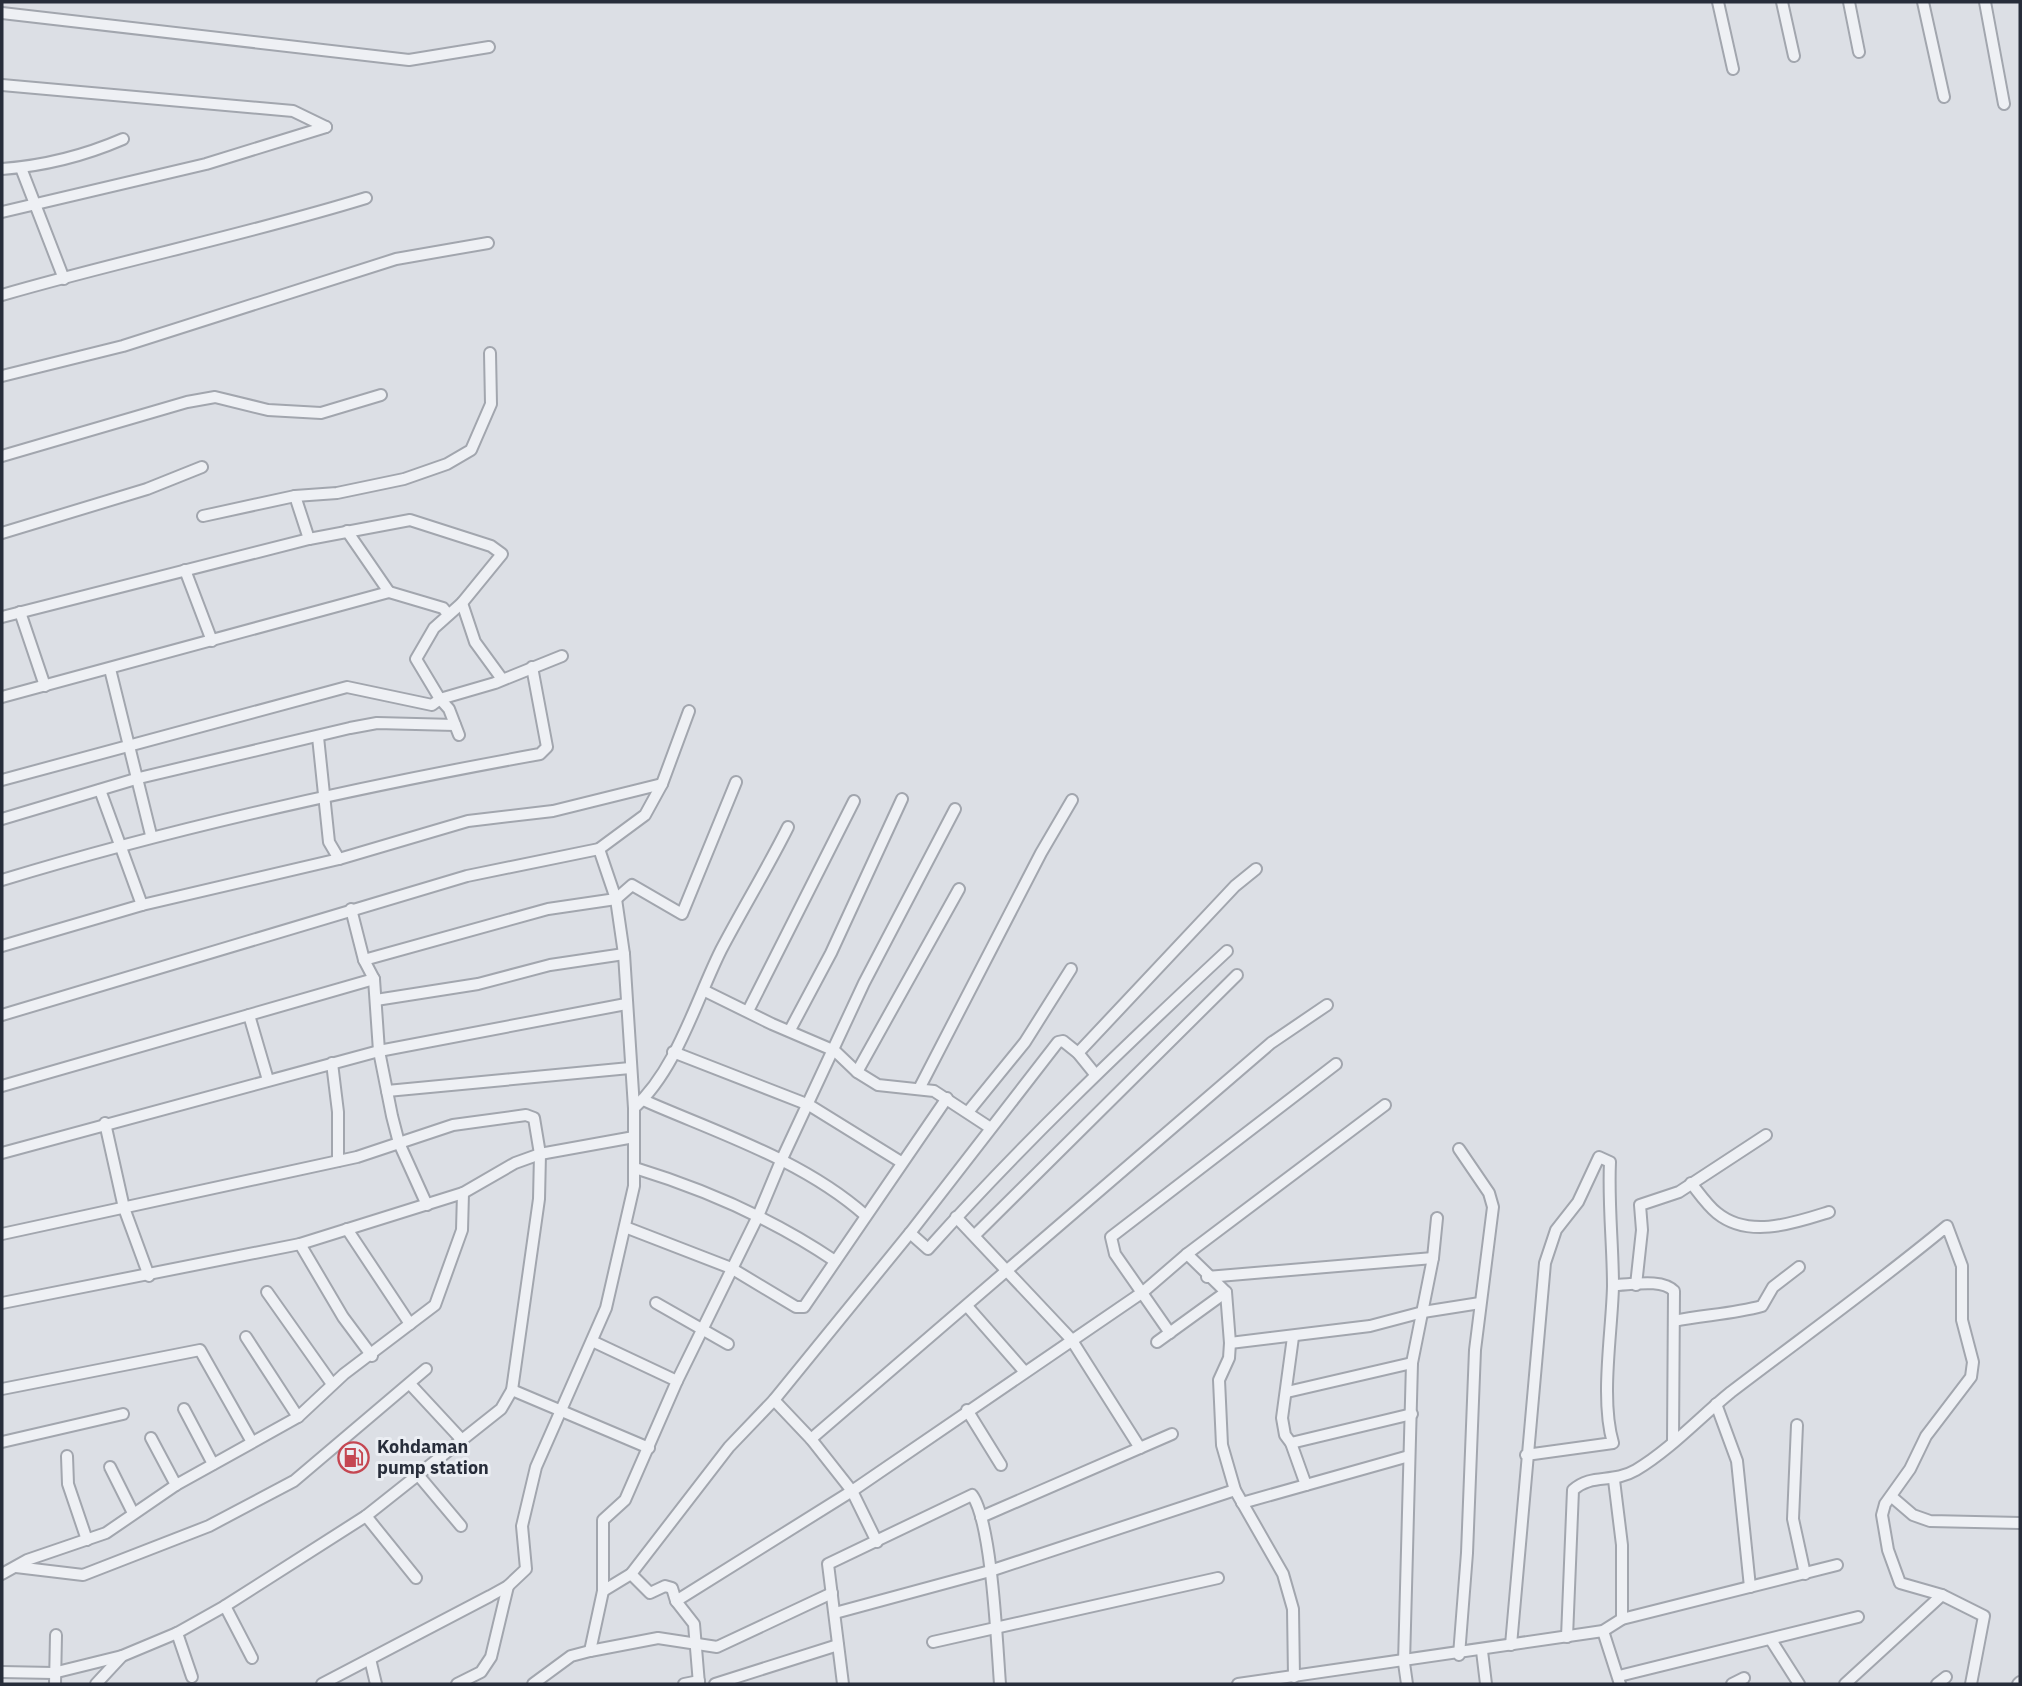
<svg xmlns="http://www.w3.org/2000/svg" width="2022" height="1686" font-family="'IBM Plex Sans',sans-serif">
	<rect width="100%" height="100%" fill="#dcdfe5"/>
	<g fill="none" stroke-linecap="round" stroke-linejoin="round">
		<defs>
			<g id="minor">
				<polyline points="1718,2 1733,69"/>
				<polyline points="1782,2 1794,56"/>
				<polyline points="1849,2 1859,52"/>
				<polyline points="1923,2 1944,97"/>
				<polyline points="1985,2 2004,104"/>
				<polyline points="2,13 409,60 489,47"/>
				<polyline points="2,85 293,111 326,127"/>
				<polyline points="21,168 64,279"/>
				<path d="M2 169C42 166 86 155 123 139"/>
				<polyline points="2,212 206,164 326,127"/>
				<path d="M2 295C122 260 246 235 366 198"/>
				<polyline points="2,376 123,346 396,259 488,243"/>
				<polyline points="2,456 187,402 215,397 268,410 321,413 381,395"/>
				<polyline points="295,496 309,539"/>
				<polyline points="203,516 295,496 337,493 404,479 447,464 471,450 491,404 490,353"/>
				<polyline points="347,531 389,592"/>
				<polyline points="2,533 147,489 202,467"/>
				<polyline points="185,570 212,641"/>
				<polyline points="462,603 475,642 502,679"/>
				<polyline points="20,612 45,686"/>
				<polyline points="2,617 309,539 410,520 491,546 502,554 462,603 434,628 416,659 440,699 432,705 347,687 2,780"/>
				<polyline points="110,669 151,835"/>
				<polyline points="2,697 389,592 443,608 448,614"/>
				<polyline points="459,735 449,709 440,699 495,683 562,656"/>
				<polyline points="318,737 329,842 339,859"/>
				<polyline points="100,790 142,905"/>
				<polyline points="2,819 139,778 350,728 377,723 455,725"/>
				<path d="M2 880C179 826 358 787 540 754L547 747 532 667"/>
				<polyline points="351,909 364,960 374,979 379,1051 392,1116 399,1143 427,1205"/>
				<polyline points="2,946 142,905 339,859 468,821 553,811 662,784"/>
				<polyline points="364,960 548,909 616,899 632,885 682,914 736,782"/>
				<polyline points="705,991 772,1024 835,1051 857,1072 878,1085 934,1091 989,1127"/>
				<polyline points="376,1000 478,984 550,965 624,954"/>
				<polyline points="748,1011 854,801"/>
				<polyline points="2,1015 467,876 599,849 645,815 662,784 689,711"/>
				<polyline points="249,1015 268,1080"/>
				<polyline points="790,1030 831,953 902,799"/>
				<polyline points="673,1052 809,1105 901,1162"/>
				<polyline points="1078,1053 1235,886 1256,869"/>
				<polyline points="332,1063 338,1112 338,1161"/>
				<polyline points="857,1072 959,889"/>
				<polyline points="2,1086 374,979"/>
				<polyline points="920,1087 1041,853 1072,800"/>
				<polyline points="387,1091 630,1068"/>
				<path d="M643 1100C718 1133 803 1160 865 1215"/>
				<path d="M634 1108C677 1069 696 1000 721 950 743 908 767 869 788 827"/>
				<polyline points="968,1112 1025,1042 1071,969"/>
				<polyline points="105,1123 124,1208 149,1276"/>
				<polyline points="2,1153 379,1051 626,1004"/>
				<path d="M635 1168C707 1190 773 1219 835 1261"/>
				<path d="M1691 1183C1699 1193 1707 1205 1717 1213 1749 1239 1794 1223 1829 1212"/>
				<polyline points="956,1217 1071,1339 1140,1448"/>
				<polyline points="625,1227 731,1268 796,1307 804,1307 947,1098"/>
				<polyline points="347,1229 410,1324"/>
				<path d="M910 1233 928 1249C1022 1144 1124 1047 1227 951"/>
				<polyline points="2,1234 357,1157 453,1125 526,1115 534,1118 540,1154 539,1199 512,1390 501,1409 366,1516 225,1606 177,1633 122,1656 96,1684"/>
				<polyline points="975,1235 1237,975"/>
				<polyline points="300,1244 343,1317 372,1356"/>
				<polyline points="1187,1254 1226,1292 1230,1343 1229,1358 1219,1380 1222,1445 1235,1490 1283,1574 1293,1609 1294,1677"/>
				<polyline points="1207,1277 1433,1258"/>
				<path d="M1613 1285C1630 1285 1662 1278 1674 1291L1673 1442"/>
				<polyline points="1636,1285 1642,1230 1640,1205 1679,1192 1766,1135"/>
				<polyline points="267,1292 332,1384"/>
				<polyline points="2,1303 300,1244 463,1193 515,1163 540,1154 634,1137"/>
				<polyline points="656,1303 728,1344"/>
				<polyline points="967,1306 1024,1371"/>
				<path d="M1674 1321C1704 1315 1733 1314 1762 1306L1773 1287 1799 1267"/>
				<polyline points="1170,1333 1115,1254 1111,1237 1336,1064"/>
				<polyline points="246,1337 298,1417"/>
				<polyline points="1293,1337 1282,1418 1285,1435 1291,1443 1306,1485"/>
				<polyline points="592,1341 677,1381"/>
				<polyline points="1157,1342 1226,1292"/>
				<polyline points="1230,1343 1370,1326 1423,1312 1480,1303"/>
				<polyline points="410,1384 462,1440"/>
				<polyline points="2,1389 200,1350 252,1442"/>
				<polyline points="512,1390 649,1448"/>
				<polyline points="1287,1392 1412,1363"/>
				<polyline points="774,1400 811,1439 852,1491 877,1542"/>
				<polyline points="1716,1404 1737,1461 1750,1587"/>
				<polyline points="184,1409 213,1464"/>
				<polyline points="967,1410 1001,1465"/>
				<polyline points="1797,1425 1793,1519 1805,1574"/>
				<polyline points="151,1438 176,1485"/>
				<polyline points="811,1439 1271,1043 1327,1005"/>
				<polyline points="2,1442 123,1414"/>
				<polyline points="1291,1443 1412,1414"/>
				<polyline points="67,1456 68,1484 87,1540"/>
				<polyline points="110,1467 133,1513"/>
				<polyline points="419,1476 461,1526"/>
				<polyline points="1614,1480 1622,1545 1622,1619"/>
				<polyline points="1892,1497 1913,1515 1930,1521 2020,1523"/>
				<polyline points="1242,1503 1409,1456"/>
				<polyline points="366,1516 416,1578"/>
				<polyline points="981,1517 1172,1434"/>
				<polyline points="16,1567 83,1575 209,1526 294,1481 426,1369"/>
				<polyline points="2,1574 27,1560 106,1533 176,1485 298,1417 344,1374 435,1305 462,1230 463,1193"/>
				<polyline points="631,1574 650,1593 665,1586 672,1588 676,1601 694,1624 699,1684"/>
				<polyline points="603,1591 631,1574 729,1447 774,1400 910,1233 1058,1042 1063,1041 1078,1053 1095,1074"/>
				<polyline points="676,1601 852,1491 1143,1292 1187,1254 1385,1105"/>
				<polyline points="225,1606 252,1658"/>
				<polyline points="835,1613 990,1571 1235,1490"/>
				<polyline points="1603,1631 1620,1684"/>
				<polyline points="177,1633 192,1677"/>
				<path d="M1567 1637 1573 1490C1592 1473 1612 1484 1636 1470 1671 1449 1700 1417 1731 1392 1803 1337 1877 1284 1947 1226L1962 1266V1320L1973 1362 1971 1377 1926 1436 1910 1469 1885 1504 1882 1515 1888 1550 1900 1583 1942 1595 1984 1616 1971 1684"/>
				<polyline points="1771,1640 1799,1684"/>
				<polyline points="933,1642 1218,1578"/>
				<path d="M1511 1645 1545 1263 1556 1230 1578 1202 1599 1157 1610 1162C1608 1204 1613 1245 1613 1286 1612 1332 1600 1399 1613 1443L1526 1455"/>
				<polyline points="590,1651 603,1591 603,1520 625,1500 677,1381 758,1216 781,1161 864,983 955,809"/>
				<polyline points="1482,1651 1486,1684"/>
				<polyline points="1459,1655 1467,1553 1475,1350 1493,1207 1489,1193 1459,1149"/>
				<polyline points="370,1659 376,1684"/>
				<polyline points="2,1672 53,1673 122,1656"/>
				<polyline points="1619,1676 1858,1617"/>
				<polyline points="55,1684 56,1635"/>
				<polyline points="322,1684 490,1596 508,1586 526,1569 522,1526 536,1467 606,1308 634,1186 634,1108 624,954 616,899 599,849"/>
				<polyline points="457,1684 481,1672 491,1657 508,1586"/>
				<polyline points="533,1684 571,1656 590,1651 658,1638 717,1647 832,1593"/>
				<polyline points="684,1684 699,1681"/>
				<polyline points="715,1684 838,1645"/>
				<path d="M843 1684 828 1564 972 1495C992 1522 997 1646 1000 1684"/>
				<polyline points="1238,1684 1603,1631 1622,1619 1837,1565"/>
				<polyline points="1407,1684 1404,1663 1412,1363 1433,1258 1437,1218"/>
				<polyline points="1732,1684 1744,1678"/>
				<polyline points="1845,1684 1942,1595"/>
				<polyline points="1937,1684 1946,1677"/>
				<polyline points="2018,1684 2020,1682"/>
			</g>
		</defs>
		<!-- minor casing -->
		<use href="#minor" stroke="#a2a6ae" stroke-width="14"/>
		<!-- minor -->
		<use href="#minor" stroke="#eef0f4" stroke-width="10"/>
	</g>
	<!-- icons -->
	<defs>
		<symbol id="fuel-ring" viewBox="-11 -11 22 22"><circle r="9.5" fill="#ebeef3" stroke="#c54752" stroke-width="1.5"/><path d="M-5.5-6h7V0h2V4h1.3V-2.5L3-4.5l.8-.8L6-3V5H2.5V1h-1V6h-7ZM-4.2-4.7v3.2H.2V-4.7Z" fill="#c54752"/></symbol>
	</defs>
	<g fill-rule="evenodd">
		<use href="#fuel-ring" x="336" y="1440" width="35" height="35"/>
	</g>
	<g text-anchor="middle" stroke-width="6" stroke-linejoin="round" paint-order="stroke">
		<!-- poi labels -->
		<g font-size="18" font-weight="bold" fill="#272d3a" stroke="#ebeef3" text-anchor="start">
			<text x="377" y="1453">Kohdaman<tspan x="377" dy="21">pump station</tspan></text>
		</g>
	</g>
	<!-- border -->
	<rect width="2022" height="1686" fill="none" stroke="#272d3a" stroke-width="7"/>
</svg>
